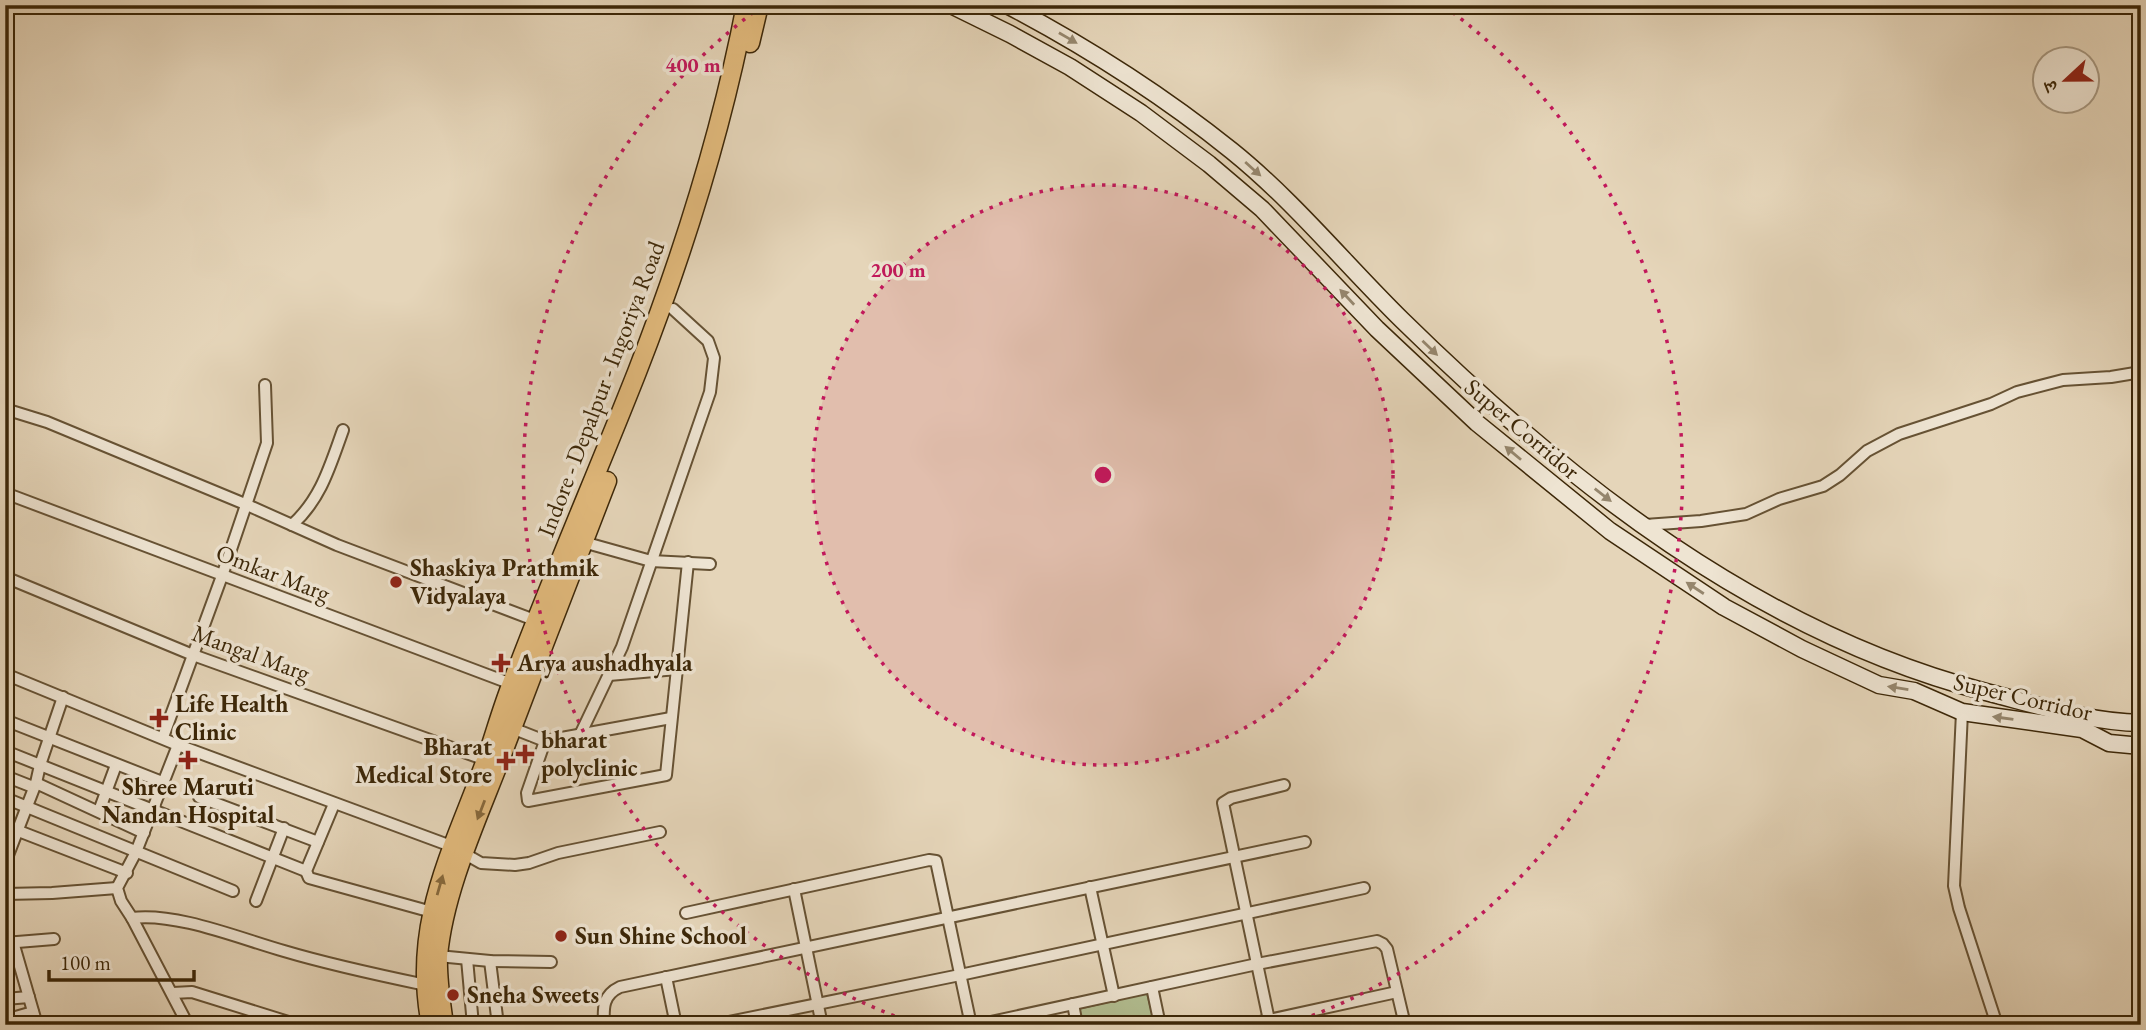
<svg xmlns="http://www.w3.org/2000/svg" width="2146" height="1030" font-family="'EB Garamond','Noto Serif Devanagari',serif">
	<rect width="100%" height="100%" fill="#e5d5b9"/>
	<filter id="stains"><feTurbulence type="fractalNoise" baseFrequency=".00286" numOctaves="4"/><feColorMatrix values="0 0 0 0 .2 0 0 0 0 .09 0 0 0 0 .02 0 0 0 .5 -.17"/></filter>
	<radialGradient id="worn" r=".72"><stop offset=".6" stop-color="#630" stop-opacity="0"/><stop offset="1" stop-color="#630" stop-opacity=".3"/></radialGradient>
	<!-- green -->
	<polygon fill="#b2be91" stroke="#77724c" stroke-width="2" points="1147,993 1155,1025 1082,1025 1078,1009"/>
	<g fill="none" stroke-linecap="round" stroke-linejoin="round">
		<defs>
			<g id="minor">
				<polyline points="5,409 47,422 245,504 337,545 537,621"/>
				<polyline points="5,493 517,686"/>
				<path d="M292 525C321 499 330 466 343 430"/>
				<polyline points="1645,525 1701,521 1746,514 1779,499 1823,486 1840,475 1867,451 1899,434 1991,404 2017,392 2063,380 2111,377 2141,372"/>
				<polyline points="583,542 651,561 710,564"/>
				<polyline points="5,577 193,655 486,760"/>
				<polyline points="5,674 178,745 451,846 481,863 515,865 529,863 558,853 660,832"/>
				<polyline points="609,675 677,669"/>
				<polyline points="1962,712 1954,886 1959,908 1997,1025"/>
				<polyline points="5,720 162,782"/>
				<polyline points="512,728 545,741 671,718"/>
				<polyline points="580,735 622,647 710,392 714,358 708,341 673,309"/>
				<polyline points="163,737 222,576 267,443 265,385"/>
				<polyline points="545,741 527,793 528,801 666,775 688,562"/>
				<polyline points="178,745 136,852 117,888 121,901 132,918 188,1025"/>
				<polyline points="5,751 306,871"/>
				<polyline points="5,776 33,787"/>
				<polyline points="36,783 144,833"/>
				<polyline points="199,797 318,842"/>
				<polyline points="5,798 233,891"/>
				<polyline points="334,804 306,871 309,878 432,912"/>
				<polyline points="99,811 116,765"/>
				<polyline points="16,830 127,873"/>
				<polyline points="5,863 36,783 40,765 63,697"/>
				<polyline points="1090,887 1114,996"/>
				<polyline points="794,889 822,1025"/>
				<polyline points="5,894 52,893 117,888"/>
				<polyline points="256,901 284,828"/>
				<polyline points="686,913 929,860 936,861 971,1025"/>
				<path d="M132 918C176 912 241 939 284 951 331 965 378 975 426 985"/>
				<polyline points="13,942 37,1025"/>
				<polyline points="5,943 54,939"/>
				<polyline points="438,956 490,961 551,962"/>
				<polyline points="467,959 473,1025"/>
				<polyline points="490,961 498,1025"/>
				<polyline points="666,977 676,1025"/>
				<polyline points="1152,987 1160,1025"/>
				<polyline points="173,993 192,992 298,1025"/>
				<polyline points="5,999 29,997"/>
				<polyline points="1073,1004 1077,1025"/>
				<polyline points="5,1020 33,1012"/>
				<path d="M604 1025C603 1007 603 995 620 987L1305 842"/>
				<polyline points="714,1025 960,975 1364,888"/>
				<polyline points="977,1025 1257,964 1377,941 1383,944 1387,949 1405,1025"/>
				<polyline points="1246,1025 1397,992"/>
				<polyline points="1270,1025 1223,803 1231,798 1284,785"/>
			</g>
			<g id="secondary">
				<polyline points="951,5 1010,34 1070,67 1141,113 1209,164 1262,209 1377,329 1477,423 1610,531 1724,607 1802,649 1879,685 1914,691 1962,712 2082,729 2109,743 2141,746"/>
				<path d="M1007 5C1087 47 1161 94 1232 151 1294 201 1345 264 1402 320 1567 482 1759 633 1986 692 2037 705 2088 722 2141 723"/>
			</g>
			<g id="primary">
				<polyline points="750,43 759,5"/>
				<path d="M431 1025C411 923 453 851 486 760 495 734 502 708 512 683 551 579 596 476 637 372 683 254 722 130 746 5"/>
				<path d="M444 1025C441 1002 437 979 438 956 444 887 482 809 506 744 539 656 573 569 607 481"/>
			</g>
		</defs>
		<!-- minor casing -->
		<use href="#minor" stroke="#665234" stroke-width="14"/>
		<!-- secondary casing -->
		<use href="#secondary" stroke="#3c2708" stroke-width="19"/>
		<!-- primary casing -->
		<use href="#primary" stroke="#3c2708" stroke-width="21"/>
		<!-- minor -->
		<use href="#minor" stroke="#eee4d2" stroke-width="10"/>
		<!-- secondary -->
		<use href="#secondary" stroke="#eee4d2" stroke-width="16"/>
		<!-- primary -->
		<use href="#primary" stroke="#e2ba7c" stroke-width="18"/>
	</g>
	<!-- one-way arrows -->
	<defs><path id="oneway-solid" d="M-6-.8H1V-3.2L6.5 0L1 3.2V.8H-6Z" transform="scale(1.75)"/></defs>
	<g fill="#95866d">
		<use href="#oneway-solid" transform="translate(1068 38) rotate(30)"/>
		<use href="#oneway-solid" transform="translate(1253 169) rotate(42)"/>
		<use href="#oneway-solid" transform="translate(1347 297) rotate(-133)"/>
		<use href="#oneway-solid" transform="translate(1430 348) rotate(44)"/>
		<use href="#oneway-solid" transform="translate(1513 453) rotate(-140)"/>
		<use href="#oneway-solid" transform="translate(1603 495) rotate(38)"/>
		<use href="#oneway-solid" transform="translate(1695 588) rotate(-147)"/>
		<use href="#oneway-solid" transform="translate(1898 688) rotate(-171)"/>
		<use href="#oneway-solid" transform="translate(2003 718) rotate(-172)"/>
	</g>
	<g fill="#87693c">
		<use href="#oneway-solid" transform="translate(481 810) rotate(111)"/>
		<use href="#oneway-solid" transform="translate(440 885) rotate(-74)"/>
	</g>
	<!-- distance rings -->
	<circle cx="1103" cy="475" r="290" fill="#c2185b" fill-opacity=".12"/>
	<g fill="none" stroke="#c2185b" stroke-width="3.5" stroke-dasharray="3.5 7">
		<circle cx="1103" cy="475" r="290"/>
		<path d="M914 1023A580 580 0 0 1 762 6M1444 6A580 580 0 0 1 1292 1023"/>
	</g>
	<!-- markers -->
	<g fill="#8f2418" stroke="#eee4d2" stroke-width="2.5">
		<circle cx="396" cy="582" r="7"/>
		<path d="M497.5 652.5h7v7h7v7h-7v7h-7v-7h-7v-7h7z"/>
		<path d="M155.5 707.5h7v7h7v7h-7v7h-7v-7h-7v-7h7z"/>
		<path d="M521.5 743.5h7v7h7v7h-7v7h-7v-7h-7v-7h7z"/>
		<path d="M184.5 749.5h7v7h7v7h-7v7h-7v-7h-7v-7h7z"/>
		<path d="M502.5 750.5h7v7h7v7h-7v7h-7v-7h-7v-7h7z"/>
		<circle cx="561" cy="936" r="7"/>
		<circle cx="453" cy="995" r="7"/>
	</g>
	<g text-anchor="middle" stroke-width="7" stroke-linejoin="round" paint-order="stroke">
		<!-- street labels -->
		<g font-size="24" fill="#3c2708" stroke="#eee4d2">
			<text transform="translate(601 389) rotate(-69)" y="8">Indore - Depalpur - Ingoriya Road</text>
			<text transform="translate(1522 429) rotate(40)" y="8">Super Corridor</text>
			<text transform="translate(273 573) rotate(21)" y="8">Omkar Marg</text>
			<text transform="translate(251 653) rotate(20)" y="8">Mangal Marg</text>
			<text transform="translate(2023 697) rotate(13)" y="8">Super Corridor</text>
		</g>
		<!-- poi labels -->
		<g font-size="24" font-weight="bold" fill="#3c2708" stroke="#eee4d2" text-anchor="start">
			<text x="410" y="576">Shaskiya Prathmik<tspan x="410" dy="28">Vidyalaya</tspan></text>
			<text x="517" y="671">Arya aushadhyala</text>
			<text x="175" y="712">Life Health<tspan x="175" dy="28">Clinic</tspan></text>
			<text x="541" y="748">bharat<tspan x="541" dy="28">polyclinic</tspan></text>
			<text x="492" y="755" text-anchor="end">Bharat<tspan x="492" dy="28">Medical Store</tspan></text>
			<text x="188" y="795" text-anchor="middle">Shree Maruti<tspan x="188" dy="28">Nandan Hospital</tspan></text>
			<text x="575" y="944">Sun Shine School</text>
			<text x="467" y="1003">Sneha Sweets</text>
		</g>
	</g>
	<circle cx="1103" cy="475" r="10" fill="#c2185b" stroke="#eee4d2" stroke-width="3.5"/>
	<g font-size="21" text-anchor="middle" font-weight="bold" fill="#c2185b" stroke="#eee4d2" stroke-width="7" stroke-linejoin="round" paint-order="stroke">
		<text x="693" y="72">400 m</text>
		<text x="898" y="277">200 m</text>
	</g>
	<!-- margin -->
	<rect width="2146" height="1030" fill="none" stroke="#e5d5b9" stroke-width="28"/>
	<rect x="7" y="7" width="2132" height="1016" fill="none" stroke="#3c2708" stroke-width="3.5"/>
	<rect x="14" y="14" width="2118" height="1002" fill="none" stroke="#3c2708" stroke-width="2"/>
	<!-- north arrow -->
	<g transform="translate(2066 80) rotate(248)"><circle r="33" fill="#eee4d2" stroke="#a79881" stroke-width="2"/>
	<path d="M0-5L12 26L0 18L-12 26Z" fill="#8f2418"/>
	<text y="-10" font-size="19" font-weight="bold" text-anchor="middle" fill="#3c2708">उ</text>
	</g>
	<!-- scale -->
	<path d="M49 970v10h145v-10" fill="none" stroke="#3c2708" stroke-width="3.5"/>
	<text x="60" y="970" font-size="21" fill="#3c2708" stroke="#eee4d2" stroke-width="5" paint-order="stroke">100 m</text>
	<rect width="100%" height="100%" filter="url(#stains)"/>
	<rect width="100%" height="100%" fill="url(#worn)"/>
</svg>
